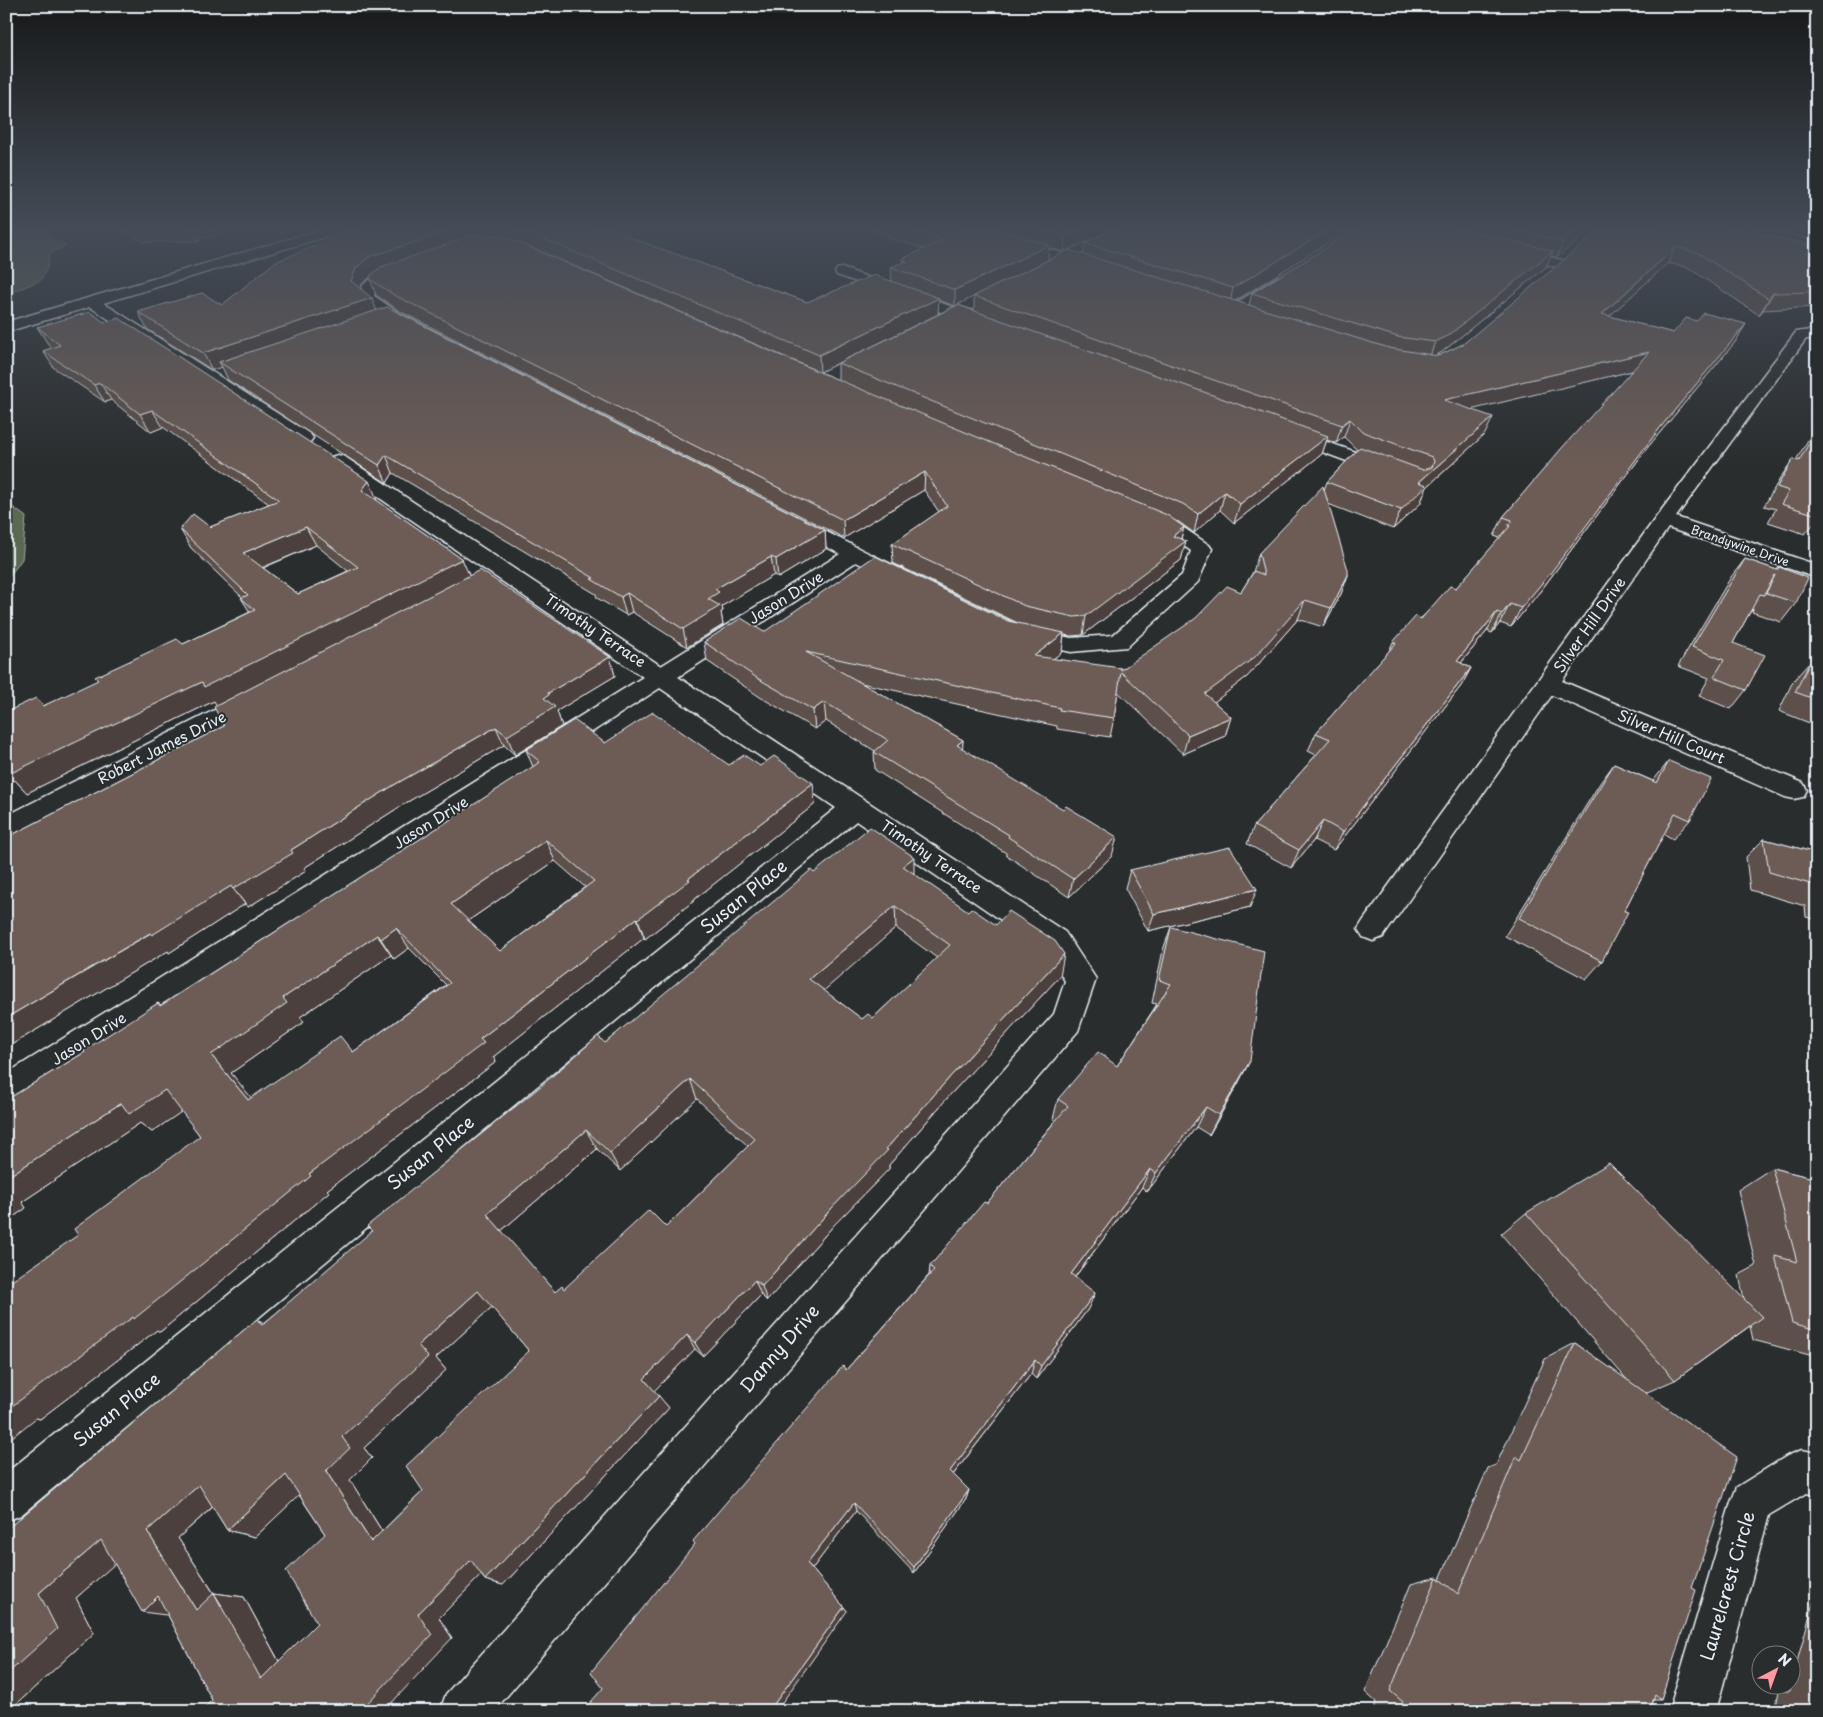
<svg xmlns="http://www.w3.org/2000/svg" width="1823" height="1717" font-family="'Playpen Sans',sans-serif">
	<rect width="100%" height="100%" fill="#2a2d2e"/>
	<filter id="ink" filterUnits="userSpaceOnUse"><feTurbulence type="fractalNoise" baseFrequency=".02" numOctaves="2"/><feDisplacementMap in="SourceGraphic" scale="10" xChannelSelector="R" yChannelSelector="G"/><feConvolveMatrix kernelMatrix="1 2 1 2 8 2 1 2 1" color-interpolation-filters="sRGB"/></filter>
	<g filter="url(#ink)">
		<!-- green -->
		<g fill="#5b6850" stroke="#a2aca4">
			<polygon points="6,227 47,227 51,237 66,246 50,253 47,268 41,280 6,295"/>
			<polygon points="6,502 26,517 22,559 6,581"/>
		</g>
		<g fill="none" stroke-linecap="round" stroke-linejoin="round">
			<defs>
				<g id="minor">
					<polygon points="955,227 975,227 1097,264 1099,267 1097,270 1087,270 957,230"/>
					<polygon points="1727,227 1751,227 1817,241 1817,249 1734,231"/>
					<path d="M501 241 532 250 826 376 1178 524 1209 545 1212 549 1198 582 1127 647 1071 652 1007 638 856 562 678 677 1065 932 1096 979 1078 1031 494 1711H440L446 1694 1054 1014 1065 981 1045 950 856 821 21 1515 6 1521V1473L836 808 660 688 18 1103 6 1107V1074L643 677 331 465 329 461 331 457 338 455 345 457 661 666 840 554 389 319 359 297 363 285 376 275 468 243ZM500 249 522 256 814 384 1164 532 1191 551 1182 575 1113 635 1071 638 1022 627 862 550 399 313 374 296 375 290 386 281 475 250Z"/>
					<polygon points="1513,248 1565,261 1567,264 1560,268 1508,255 1506,252 1508,249"/>
					<polygon points="842,268 987,319 990,322 987,325 977,325 837,275 835,272 837,269"/>
					<polygon points="1282,276 1287,277 1289,280 1287,283 1237,314 1227,314 1224,311 1277,277"/>
					<polygon points="92,298 97,299 310,434 313,438 310,442 304,443 298,442 87,305 85,302 87,299"/>
					<polygon points="1817,329 1817,339 1806,339 1676,517 1817,565 1817,578 1668,528 1562,681 1803,783 1807,790 1803,797 1794,799 1785,797 1552,695 1383,937 1373,941 1363,937 1358,929 1363,921 1657,516 1796,332"/>
					<polygon points="1290,429 1393,465 1395,469 1393,473 1386,475 1379,473 1284,438 1281,434 1284,430"/>
					<polygon points="254,692 262,694 266,700 262,706 15,835 6,838 6,816 246,694"/>
					<polygon points="1802,1450 1817,1453 1817,1495 1806,1493 1769,1515 1716,1711 1669,1711 1731,1502 1737,1487 1787,1456"/>
				</g>
				<polygon id="tertiary" points="330,227 350,227 348,230 6,332 6,322"/>
			</defs>
			<!-- minor casing -->
			<use href="#minor" stroke="#e8f1f8" stroke-width="3"/>
			<!-- tertiary casing -->
			<use href="#tertiary" stroke="#e8f1f8" stroke-width="3"/>
			<!-- minor -->
			<use href="#minor" fill="#2a2d2e" fill-rule="evenodd"/>
			<!-- tertiary -->
			<use href="#tertiary" fill="#2a2d2e" fill-rule="evenodd"/>
		</g>
		<!-- wall -->
		<g fill="#5d4f49" stroke="#e8f1f8" fill-rule="evenodd">
			<polygon points="117,227 224,227 213,237 201,238 198,241 144,242"/>
			<path d="M363 227H609L628 233 629 237 807 302 892 281 891 267 902 263V259L924 249 887 237V234L866 227H1117L1064 252 1049 248 1048 260 1083 255 1085 243 1119 227H1353L1235 301 1249 305 1252 293 1360 227H1584L1578 240 1557 257 1551 256 1546 267 1442 352 1436 355 1438 356 1463 344 1614 231 1817 246V307L1763 310 1759 315 1689 268 1668 263 1609 316 1673 333 1736 341 1648 447 1542 589 1511 627 1500 623 1492 633 1487 631 1461 663 1471 668 1461 686 1334 850 1314 840 1291 868 1247 844 1254 826 1316 755 1308 751 1316 733 1389 651 1393 642 1456 588 1500 538 1494 536 1503 517 1632 371 1472 409 1485 434 1427 487 1420 504 1393 529 1328 504 1348 575 1341 594 1323 627 1298 619 1248 676 1214 702 1231 717 1225 736 1183 754 1118 692 1114 718 1110 737 1057 729V726L861 683 963 740 962 749 1112 856 1069 897 1006 855V853L875 770 874 752 875 751 826 721 815 729 760 697 707 661 704 642 764 632 1008 621 1018 623 893 563 892 544 939 512 924 490 844 538 400 311 376 295 370 279V277L362 284 360 289 376 310 825 530 826 549 778 578 774 575 722 606 723 611 721 612 723 625 687 647 632 612 626 615 597 598 596 594 393 473 387 483 228 380 222 367 212 370 147 329 138 312 222 305ZM528 247 533 248 815 370ZM974 296V310L958 305ZM938 300 955 306 938 314ZM838 363V380L820 372ZM1344 437 1357 450 1327 482 1324 490 1259 553 1253 572 1241 592 1121 670 1053 659 1062 652 1064 635 1071 636 1083 635 1181 560 1186 541 1181 539 1184 527 1175 521 1179 522 1194 533 1220 510 1234 523 1322 454 1327 440 1336 443Z"/>
			<path d="M104 322 377 499 376 500 462 559 469 576 610 657 615 676 557 711 562 726 515 755 504 745 404 804 304 868 306 871 248 907 245 904 169 953 168 951 6 1048V838L224 726 217 705 214 701 27 793 15 780 6 785V712L43 706 183 644 250 612 241 598H243L191 548 180 529 210 527 269 504 163 427 151 432 111 400 105 402 54 368 43 351 53 348 48 344 37 327ZM316 545 348 571 298 594 263 568Z"/>
			<polygon points="1817,425 1817,520 1805,534 1768,522 1776,509 1764,506 1781,477 1793,459 1796,460"/>
			<polygon points="1745,559 1777,570 1779,567 1796,603 1781,622 1752,612 1753,609 1749,614 1733,643 1746,690 1731,709 1699,696 1709,678 1678,666 1731,577"/>
			<polygon points="1810,662 1817,664 1817,726 1779,711 1793,681"/>
			<path d="M605 743 729 765 815 804 695 899V900L645 939 644 938 493 1057 496 1062 327 1190 329 1192 160 1332 157 1330 40 1419 36 1418 78 1235 200 1136 182 1111 152 1132 140 1123 22 1202 26 1208 6 1222V1100L85 1052 158 1003 161 1005 533 767 526 750ZM555 861 585 887 500 951 468 921ZM409 948 446 985 353 1052 251 1098 231 1073 304 1022 300 1017 391 955 394 959Z"/>
			<polygon points="1669,761 1690,820 1673,839 1664,834 1624,911 1602,961 1586,979 1505,936 1600,783 1614,764 1653,781"/>
			<polygon points="1764,839 1813,852 1817,848 1817,920 1806,917 1805,906 1750,890 1746,857"/>
			<polygon points="1130,870 1250,907 1148,931 1125,888"/>
			<path d="M814 873 914 874 1060 976 949 1096 889 1165V1169L834 1225 767 1301 761 1295 703 1356 695 1349 654 1391 669 1408 503 1585 485 1580 481 1575 439 1618 452 1638 212 1700 168 1615 114 1564 76 1598 94 1633 9 1711H6V1522L14 1524 257 1319 264 1323 605 1043ZM896 928 937 958 873 1018 862 1019 823 990ZM697 1099 748 1146 666 1227 564 1289 555 1292 501 1231 597 1149 620 1171ZM492 1307 529 1351 423 1491 382 1531 350 1480 372 1458 364 1448 446 1370 436 1358ZM299 1495 325 1534 317 1623 279 1661 244 1597 214 1593 178 1538 213 1507 227 1530 255 1537Z"/>
			<polygon points="1171,927 1239,1082 1209,1135 1196,1127 1147,1192 1142,1187 1075,1277 1088,1309 1036,1379 1031,1374 953,1475 969,1490 966,1499 914,1573 856,1511 812,1569 847,1611 603,1688 846,1370 929,1275 930,1266 987,1203 1055,1121 1053,1119 1058,1099 1117,1066 1157,1004 1152,1003 1163,950"/>
			<polygon points="1772,1168 1817,1179 1817,1357 1753,1340 1750,1326 1675,1380 1645,1393 1692,1588 1661,1699 1654,1699 1650,1711 1373,1711 1376,1702 1365,1692 1411,1584 1437,1577 1440,1579 1488,1468 1496,1465 1545,1359 1575,1343 1629,1382 1501,1234 1526,1213 1744,1299 1739,1275 1756,1266 1738,1190"/>
			<polygon points="1817,1589 1817,1711 1775,1711 1779,1691 1789,1691"/>
		</g>
		<!-- shaded-wall -->
		<g fill="#4c403c" stroke="#e8f1f8">
			<polygon points="191,227 195,227 201,238 198,241"/>
			<polygon points="208,227 224,227 213,237"/>
			<polygon points="253,227 263,227 254,229"/>
			<polygon points="461,227 463,227 467,241 375,273 362,284 357,298 351,281 356,268 369,257"/>
			<polygon points="1087,227 1117,227 1064,252 1065,237"/>
			<polygon points="1333,227 1353,227 1230,304 1233,288"/>
			<polygon points="1582,227 1584,227 1578,240 1557,257 1563,242"/>
			<polygon points="628,233 631,249 622,235"/>
			<polygon points="1049,245 1048,260 955,306 955,290"/>
			<polygon points="1676,247 1668,263 1593,331 1602,314"/>
			<polygon points="1553,251 1546,267 1442,352 1429,359 1435,342"/>
			<polygon points="1773,293 1763,310 1759,315 1769,299"/>
			<polygon points="372,298 378,314 219,362 222,367 212,370 203,353"/>
			<polygon points="939,298 938,314 820,372 819,355"/>
			<polygon points="1746,324 1736,341 1648,447 1542,589 1511,627 1521,608 1659,429"/>
			<polygon points="1649,352 1640,369 1437,418 1444,400"/>
			<polygon points="100,383 111,400 105,402 94,385"/>
			<polygon points="152,410 163,427 151,432 140,414"/>
			<polygon points="1493,417 1485,434 1427,487 1420,504 1393,529 1401,510 1419,482"/>
			<polygon points="1350,419 1344,437 1336,443 1342,425"/>
			<polygon points="1328,436 1322,454 1234,523 1240,504"/>
			<polygon points="386,455 393,473 387,483 379,465"/>
			<polygon points="925,472 924,490 844,538 843,520"/>
			<polygon points="369,481 377,499 371,508 362,490"/>
			<polygon points="1225,492 1220,510 1194,533 1198,514"/>
			<polygon points="306,527 316,545 254,571 243,553"/>
			<polygon points="1184,527 1179,545 1186,541 1181,560 1083,635 1086,616 1173,536"/>
			<polygon points="825,530 826,549 778,578 776,559"/>
			<polygon points="771,557 774,575 722,606 723,611 721,612 723,625 687,647 683,629 715,589"/>
			<polygon points="462,559 470,577 217,706 214,701 27,793 15,780 6,785 6,768 202,682"/>
			<polygon points="1348,575 1341,594 1323,627 1331,608"/>
			<polygon points="627,593 632,612 626,615 621,597"/>
			<polygon points="1305,600 1298,619 1248,676 1200,713 1205,694"/>
			<polygon points="1510,604 1500,623 1492,633 1502,614"/>
			<polygon points="1497,612 1487,631 1447,680 1457,661"/>
			<polygon points="1064,633 1062,652 1032,675 1034,656"/>
			<polygon points="610,657 615,676 557,711 562,726 515,755 507,736 548,693"/>
			<polygon points="1471,668 1461,686 1334,850 1343,832"/>
			<polygon points="824,702 826,721 815,729 813,710"/>
			<polygon points="1231,717 1225,736 1183,754 1188,735"/>
			<polygon points="496,727 504,745 404,804 304,868 306,871 248,907 233,889 291,850 394,785"/>
			<polygon points="963,740 962,759 957,745"/>
			<polygon points="813,783 815,804 695,899 695,900 645,939 638,919 688,879"/>
			<polygon points="1323,821 1314,840 1291,868 1299,850"/>
			<polygon points="1117,837 1112,856 1069,897 1073,879"/>
			<polygon points="546,840 555,861 462,925 451,904"/>
			<polygon points="914,857 914,880 903,866"/>
			<polygon points="231,886 245,904 169,953 168,951 6,1048 6,1018"/>
			<polygon points="1257,889 1250,907 1148,931 1154,914"/>
			<polygon points="895,906 896,928 812,1001 809,979"/>
			<polygon points="637,918 644,938 493,1057 496,1062 327,1190 329,1192 160,1332 157,1330 40,1419 36,1418 6,1442 6,1406 309,1174 480,1039"/>
			<polygon points="396,928 409,948 394,959 381,939"/>
			<polygon points="377,935 391,955 300,1017 304,1022 231,1073 268,1118 248,1100 211,1055 283,998"/>
			<polygon points="1064,954 1060,976 949,1096 889,1165 889,1169 834,1225 767,1301 762,1286 832,1208 886,1149 950,1077"/>
			<polygon points="1250,1061 1239,1082 1209,1135 1219,1115"/>
			<polygon points="690,1079 697,1099 620,1171 610,1153"/>
			<polygon points="165,1090 187,1108 152,1132 140,1123 22,1202 26,1208 6,1222 6,1178 121,1103"/>
			<polygon points="1206,1107 1196,1127 1147,1192 1156,1173"/>
			<polygon points="586,1130 597,1149 501,1231 487,1214"/>
			<polygon points="1150,1169 1142,1187 1065,1290 1071,1274"/>
			<polygon points="755,1280 761,1295 703,1356 695,1343"/>
			<polygon points="478,1291 493,1306 436,1358 446,1370 364,1448 372,1458 350,1480 393,1549 371,1542 326,1471 342,1437 418,1345"/>
			<polygon points="1095,1293 1088,1309 1036,1379 1041,1366"/>
			<polygon points="257,1319 281,1333 262,1325"/>
			<polygon points="687,1335 695,1349 654,1391 644,1379"/>
			<polygon points="1035,1360 1031,1374 948,1481 950,1471"/>
			<polygon points="659,1396 669,1408 503,1585 485,1580"/>
			<polygon points="286,1475 311,1484 255,1537 227,1530"/>
			<polygon points="199,1485 227,1494 178,1538 222,1606 214,1593 244,1597 289,1680 261,1679 196,1610 147,1531"/>
			<polygon points="969,1490 966,1499 914,1573 914,1567"/>
			<polygon points="854,1503 856,1511 812,1569 807,1563"/>
			<polygon points="6,1522 41,1529 7,1529 6,1527"/>
			<polygon points="101,1540 134,1547 76,1598 94,1633 9,1711 6,1711 6,1675 39,1593"/>
			<polygon points="471,1560 490,1566 439,1618 452,1638 384,1711 360,1711 418,1614"/>
			<polygon points="158,1596 174,1616 142,1612"/>
			<polygon points="844,1607 847,1611 776,1711 769,1711"/>
			<polygon points="542,1706 559,1706 562,1711 545,1711"/>
		</g>
		<!-- building -->
		<g fill="#6c5c55" stroke="#e8f1f8" fill-rule="evenodd">
			<polygon points="135,227 186,227 137,228"/>
			<polygon points="363,227 461,227 369,257 356,268 351,281 372,298 203,353 138,312 202,293 222,305 275,262"/>
			<polygon points="507,227 609,227 628,233 622,235 807,302 874,275 939,298 819,355 529,233"/>
			<polygon points="902,227 989,227 1049,245 955,290 891,267 907,261 902,259 943,240"/>
			<polygon points="1031,227 1087,227 1065,237"/>
			<polygon points="1119,227 1333,227 1233,288 1085,243"/>
			<polygon points="1360,227 1453,227 1553,251 1448,336 1435,342 1398,337 1252,293"/>
			<polygon points="1502,227 1582,227 1563,242"/>
			<polygon points="1620,227 1728,227 1817,246 1817,292 1773,293 1769,299 1698,253 1676,247 1602,314 1673,333 1686,318 1697,321 1704,313 1746,324 1659,429 1552,571 1521,608 1510,604 1502,614 1497,612 1457,661 1471,668 1343,832 1323,821 1299,850 1254,826 1330,739 1316,733 1396,643 1393,642 1416,616 1421,619 1450,586 1456,588 1510,526 1508,526 1512,520 1503,517 1561,449 1649,352 1444,400 1493,417 1419,482 1427,485 1401,510 1327,482 1360,447 1423,470 1432,467 1434,461 1432,457 1363,432 1350,419 1342,425 974,296 1069,250 1389,348 1438,356 1463,344 1602,228 1614,231"/>
			<polygon points="495,235 517,242 812,369 1167,515 1184,527 1173,536 1186,541 1086,616 1074,617 1025,606 892,544 947,506 925,472 843,520 394,295 370,279 371,275 381,267 471,236"/>
			<polygon points="958,305 1328,436 1240,504 1225,492 1198,514 1183,504 838,363"/>
			<polygon points="387,307 825,530 776,559 771,557 715,589 719,592 708,599 720,606 683,629 627,593 621,597 591,579 594,578 386,455 379,465 219,362"/>
			<path d="M90 312 104 322 119 318 369 481 362 490 462 559 204 687 202 682 9 774 6 770V712L36 698 43 706 98 680 95 677 177 639 183 644 255 610 241 598 248 595 180 529 193 514 210 527 279 500 152 410 140 414 100 383 94 385 43 351 60 345 37 327ZM306 527 358 567 298 594 243 553Z"/>
			<polygon points="1817,429 1817,515 1781,504 1789,491 1777,487 1793,459 1799,461"/>
			<polygon points="1323,486 1348,570 1348,575 1331,608 1305,600 1255,657 1205,694 1231,717 1188,735 1121,672 1114,718 1059,710 1060,708 806,652 963,740 957,745 1063,809 1066,806 1117,837 1073,879 1008,837 1009,835 874,752 888,740 824,702 813,710 757,678 704,642 741,618 764,632 875,556 1008,621 1064,633 1034,656 1121,668 1121,670 1196,618 1227,586 1241,592 1254,571 1264,575 1259,553"/>
			<polygon points="1745,559 1777,570 1779,567 1808,578 1796,603 1766,593 1775,575 1764,595 1760,594 1733,643 1765,655 1746,690 1714,677 1724,660 1692,647"/>
			<polygon points="480,570 610,657 548,693 549,695 544,698 555,707 507,736 496,727 394,785 291,850 293,853 233,889 231,886 152,935 150,933 6,1018 6,838 224,726 214,707"/>
			<polygon points="1810,662 1817,664 1817,700 1795,692"/>
			<path d="M653 712 729 765 744 755 760 766 774 756 813 783 688 879 690 880 638 919 637 918 480 1039 484 1043 309 1174 311 1176 134 1319 133 1317 8 1409 6 1406V1285L78 1235 74 1229 200 1136 165 1090 129 1114 121 1103 6 1178V1100L85 1052 83 1051 158 1003 160 1006 540 762 526 750 574 720 605 743ZM546 840 594 881 500 951 451 904ZM396 928 450 983 353 1052 340 1036 248 1100 211 1055 287 1003 283 998 377 935 381 939Z"/>
			<polygon points="1669,761 1711,779 1690,820 1675,813 1624,911 1628,912 1602,961 1519,918 1614,764 1657,783"/>
			<path d="M870 827 914 857 903 866 968 911 971 908 996 925 1009 911 1055 941 1064 954 950 1077 886 1149 888 1150 832 1208 762 1286 755 1280 695 1343 687 1335 644 1379 659 1396 485 1580 471 1560 418 1614 432 1635 360 1711H201L212 1700 158 1596 142 1612 101 1540 39 1593 57 1629 6 1675V1527L7 1529 257 1319 262 1325 372 1231 367 1226 541 1086 598 1036 605 1043 811 870 814 873ZM895 906 950 945 873 1018 868 1014 862 1019 809 979ZM690 1079 755 1139 666 1227 649 1210 564 1289 562 1286 555 1292 487 1214 586 1130 610 1153ZM478 1291 529 1351 406 1466 423 1491 371 1542 326 1471 350 1448 342 1437 428 1357 418 1345ZM286 1475 325 1534 286 1571 317 1623 261 1679 214 1593 196 1610 147 1531 199 1485 227 1530Z"/>
			<polygon points="1764,839 1817,853 1817,886 1769,872"/>
			<polygon points="1230,847 1257,889 1154,914 1130,870"/>
			<polygon points="1171,927 1264,951 1250,1061 1219,1115 1206,1107 1156,1173 1150,1169 1071,1274 1095,1293 1041,1366 1035,1360 950,1471 969,1490 914,1567 854,1503 807,1563 844,1607 769,1711 583,1711 603,1688 591,1672 695,1544 693,1541 843,1366 846,1370 934,1270 930,1266 984,1202 987,1203 1068,1106 1058,1099 1098,1052 1117,1066 1171,984 1159,980"/>
			<polygon points="1609,1163 1762,1317 1675,1380 1526,1213"/>
			<polygon points="1772,1168 1817,1179 1817,1330 1792,1323 1775,1256 1797,1262"/>
			<polygon points="1575,1343 1737,1457 1692,1588 1696,1590 1661,1699 1655,1694 1650,1711 1399,1711 1403,1702 1390,1691 1437,1577 1458,1594 1516,1456 1521,1460"/>
			<polygon points="542,1706 545,1711 538,1711"/>
		</g>
	</g>
	<!-- sky -->
	<linearGradient id="sky" x2="0" y2="1"><stop stop-color="#171919"/><stop offset="0.49" stop-color="#444c57"/><stop offset="1" stop-color="#444c57" stop-opacity="0"/></linearGradient>
	<rect width="1823" height="467" fill="url(#sky)"/>
	<g text-anchor="middle" stroke-width="4" stroke-linejoin="round" paint-order="stroke">
		<!-- far-street labels -->
		<g font-size="12" fill="#e8f1f8" stroke="#2a2d2e">
			<text transform="translate(1740 546) rotate(19)" y="4">Brandywine Drive</text>
		</g>
		<!-- street labels -->
		<g font-size="15" fill="#e8f1f8" stroke="#2a2d2e">
			<text transform="translate(786 598) rotate(-32)" y="5">Jason Drive</text>
			<text transform="translate(1590 625) rotate(-55)" y="5">Silver Hill Drive</text>
			<text transform="translate(595 631) rotate(34)" y="5">Timothy Terrace</text>
			<text transform="translate(1671 737) rotate(23)" y="5">Silver Hill Court</text>
			<text transform="translate(162 748) rotate(-27)" y="5">Robert James Drive</text>
			<text transform="translate(431 823) rotate(-32)" y="5">Jason Drive</text>
			<text transform="translate(931 857) rotate(34)" y="5">Timothy Terrace</text>
			<text transform="translate(89 1039) rotate(-32)" y="5">Jason Drive</text>
		</g>
		<!-- near-street labels -->
		<g font-size="18" fill="#e8f1f8" stroke="#2a2d2e">
			<text transform="translate(744 897) rotate(-39)" y="6">Susan Place</text>
			<text transform="translate(431 1153) rotate(-39)" y="6">Susan Place</text>
			<text transform="translate(780 1349) rotate(-49)" y="6">Danny Drive</text>
			<text transform="translate(117 1410) rotate(-39)" y="6">Susan Place</text>
			<text transform="translate(1728 1586) rotate(-74)" y="6">Laurelcrest Circle</text>
		</g>
	</g>
	<!-- margin -->
	<rect width="1823" height="1717" fill="none" stroke="#2a2d2e" stroke-width="25"/>
	<rect x="12" y="12" width="1798" height="1692" fill="none" stroke="#e8f1f8" stroke-width="2" filter="url(#ink)"/>
	<!-- north arrow -->
	<g transform="translate(1776 1670) rotate(41)"><circle r="24" fill="#2a2d2e" stroke="#767b7f"/>
	<path d="M0-4L9 19L0 12L-9 19Z" fill="#ff9aa2"/>
	<text y="-8" font-size="14" font-weight="bold" text-anchor="middle" fill="#e8f1f8">N</text>
	</g>
</svg>
